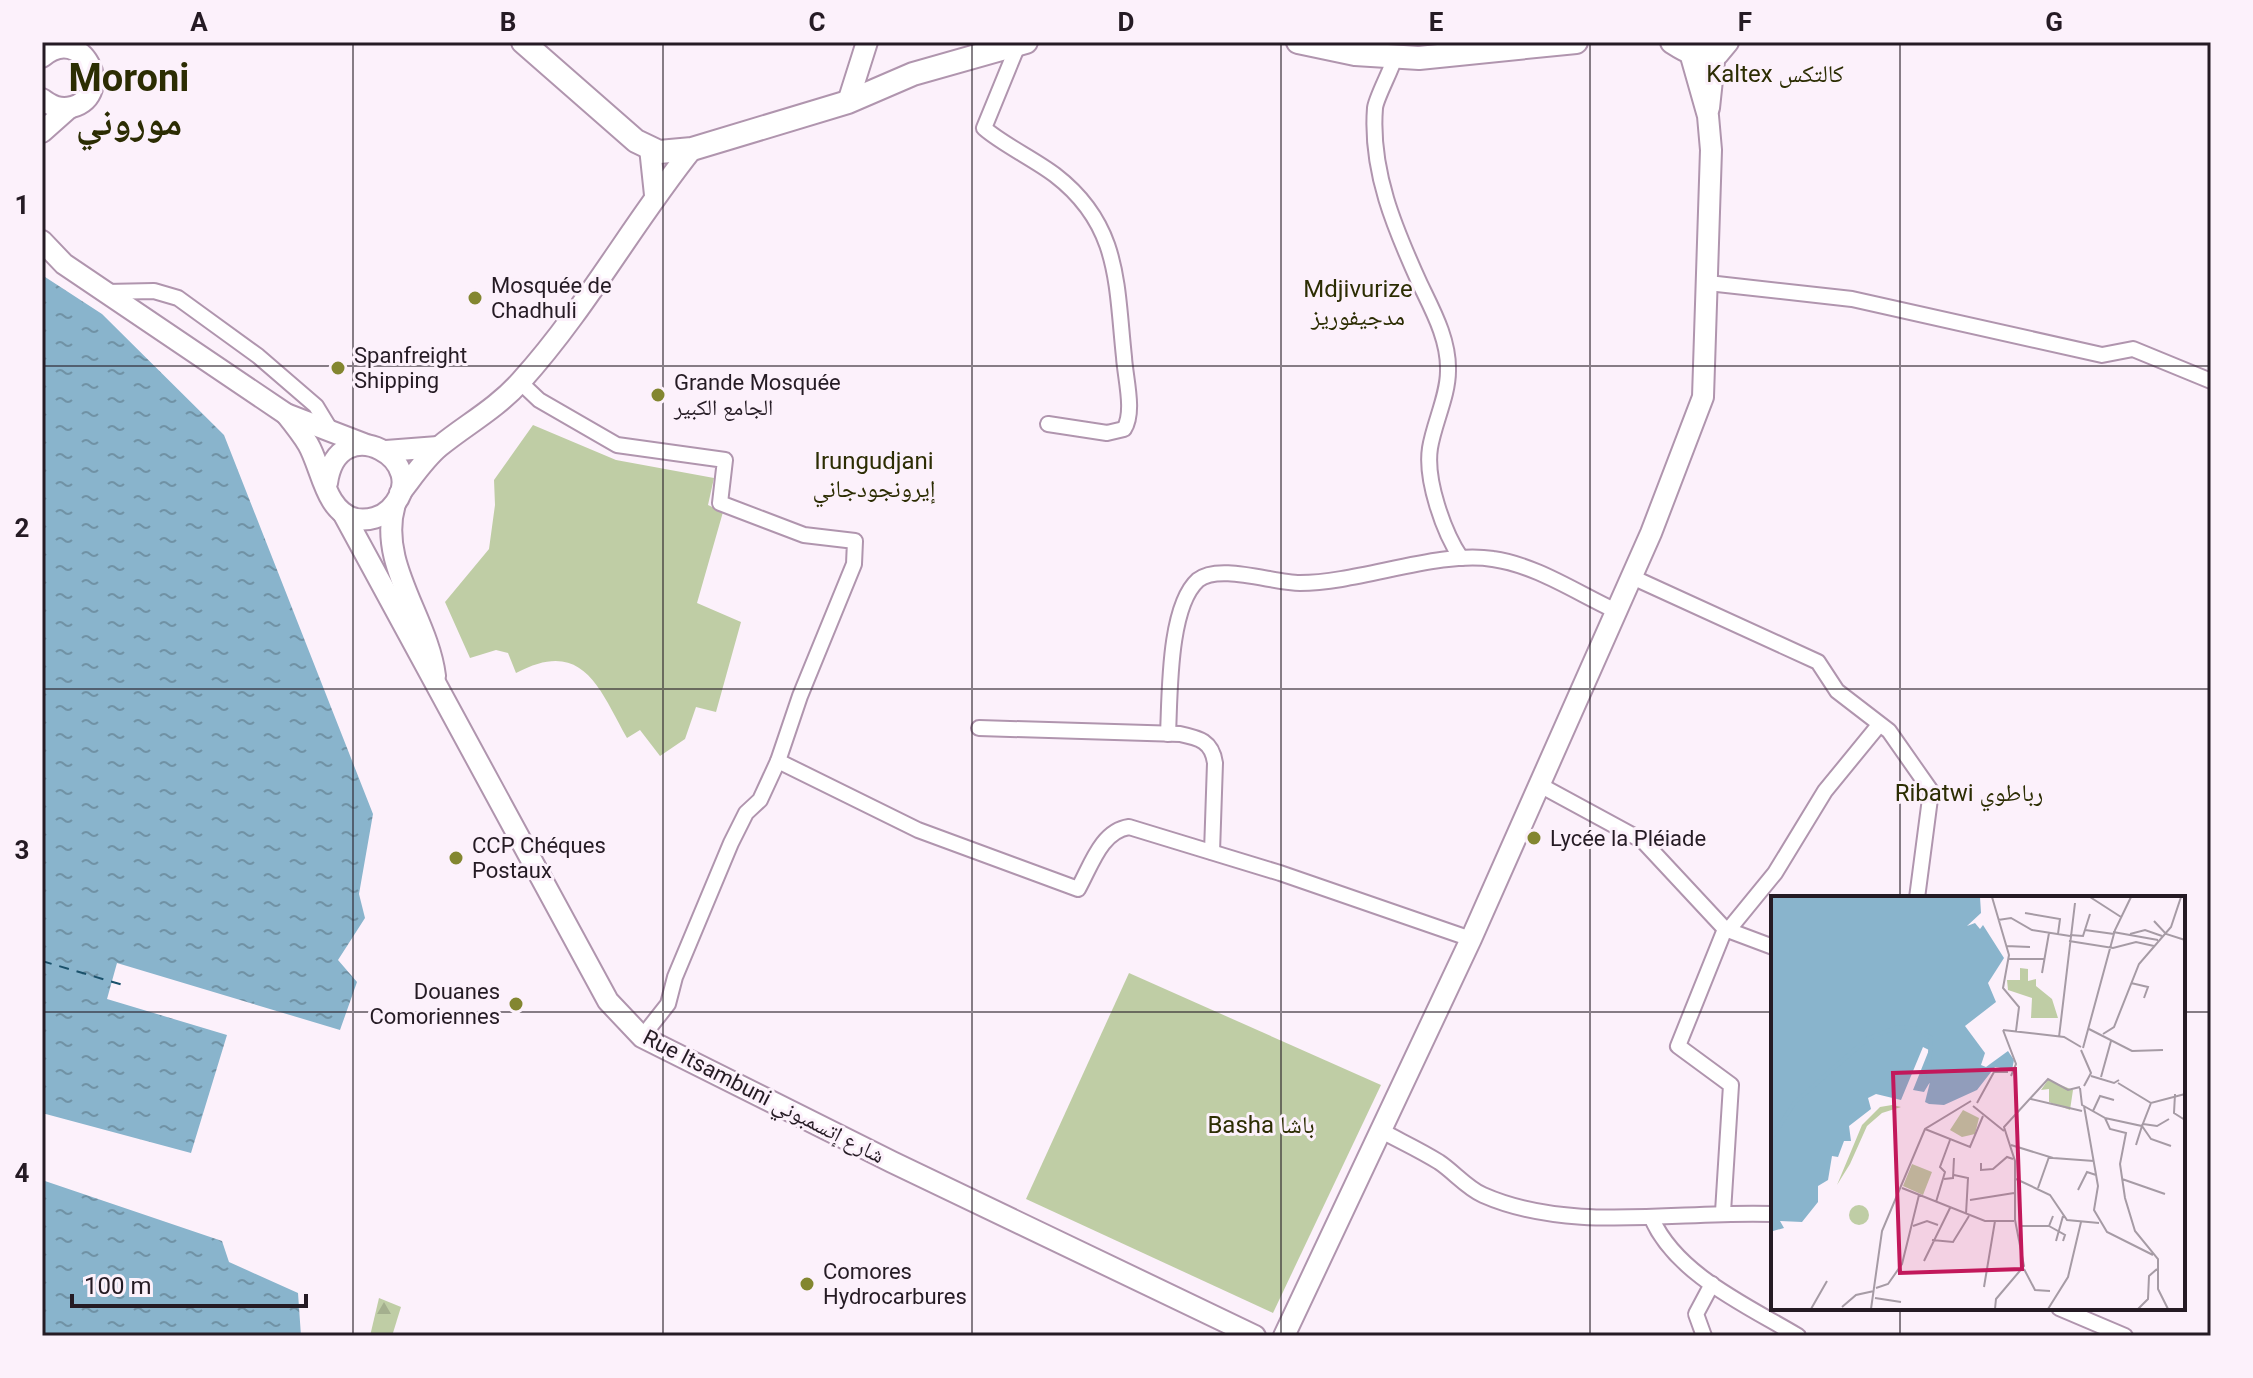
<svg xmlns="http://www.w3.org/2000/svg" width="2253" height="1378" font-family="Roboto,'Noto Naskh Arabic',sans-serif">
	<defs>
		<pattern id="forest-firs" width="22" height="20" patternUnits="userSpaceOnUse" patternTransform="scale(2)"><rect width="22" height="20" fill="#bfcda5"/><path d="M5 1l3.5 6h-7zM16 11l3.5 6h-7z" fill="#a4af8e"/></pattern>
		<pattern id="water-ripples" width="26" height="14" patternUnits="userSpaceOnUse" patternTransform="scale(2)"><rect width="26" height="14" fill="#89b4cc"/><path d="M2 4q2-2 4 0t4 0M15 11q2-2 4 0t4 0" fill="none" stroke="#7092a5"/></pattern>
	</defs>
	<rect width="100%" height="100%" fill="#fcf1fb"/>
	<!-- green -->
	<g fill="#bfcda5">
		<path d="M533 425 616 460 714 478 708 505 723 512 697 603 741 622 716 712 696 707 685 739 660 756 640 730 627 738C599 688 583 637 516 673L508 653 496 650 470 658 445 602 489 549 495 505 494 480Z"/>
		<polygon points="1129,973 1381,1085 1273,1313 1026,1199"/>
	</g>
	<!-- forest -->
	<polygon fill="url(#forest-firs)" points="379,1298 401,1307 392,1336 370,1336"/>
	<!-- water -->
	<g fill="url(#water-ripples)">
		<polygon points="42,275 102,314 224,435 373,814 359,894 365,918 338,960 357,982 340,1030 117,963 107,999 227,1035 191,1153 42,1113"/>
		<polygon points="42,1180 222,1241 229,1262 298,1293 301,1336 42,1336"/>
	</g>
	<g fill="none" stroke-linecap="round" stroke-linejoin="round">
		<!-- ferry -->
		<polyline stroke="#1b516b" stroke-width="2" stroke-dasharray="10 8" stroke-linecap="butt" points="42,961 123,985"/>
		<defs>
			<g id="street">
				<path d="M1018 45 984 128C1002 144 1034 159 1055 175 1120 225 1116 283 1124 357 1125 377 1135 412 1124 429L1107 433 1048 424"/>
				<path d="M1395 57C1391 71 1376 98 1375 108 1370 171 1395 229 1420 284 1433 311 1449 340 1448 371 1448 396 1434 423 1430 448 1425 480 1444 533 1461 558"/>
				<polyline points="1708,283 1852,299 2102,355 2133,349 2211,381"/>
				<polyline points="106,292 154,291 178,298 258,356 316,406 333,434"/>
				<polyline points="520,382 539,400 617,445 725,460 720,503 804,535 855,541 854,564 800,696 778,761 760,800 746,813 731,843 675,977 668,1004 642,1037"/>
				<polyline points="1632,577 1818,662 1837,691 1889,731 1931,791 1917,898"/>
				<path d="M979 728 1180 734C1199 738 1212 741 1215 763L1212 852"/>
				<path d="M1168 734C1170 696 1168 607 1198 580 1219 563 1273 583 1300 583 1359 583 1439 550 1493 559 1536 565 1577 593 1616 611"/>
				<path d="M778 761 918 830 1078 889C1091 866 1101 831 1129 827L1280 873 1471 939"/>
				<polyline points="1538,784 1643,841 1725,929 1773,947"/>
				<polyline points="1730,928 1775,873 1825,791 1879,725"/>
				<path d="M1380 1130C1400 1141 1420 1150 1439 1162 1454 1172 1467 1188 1483 1195 1571 1234 1681 1210 1773 1214"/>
				<polyline points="1723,1212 1731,1085 1678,1046 1725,929"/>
				<path d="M1652 1219C1677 1275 1748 1306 1798 1336"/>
				<polyline points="2059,1308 2125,1336"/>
				<polyline points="1704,1336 1696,1314 1712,1284"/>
			</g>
			<g id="secondary">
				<path d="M42 57C82 22 117 94 72 107 60 110 51 106 42 99"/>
				<polyline points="848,102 867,42"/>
				<polyline points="1709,108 1716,42"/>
				<polyline points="42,132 69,108"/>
				<polyline points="650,148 655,195"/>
				<polyline points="42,241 64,264 286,414 364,444"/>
				<path d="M286 414C294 424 302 434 308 444 322 468 325 512 356 519 369 521 382 517 390 509 437 462 338 406 327 483"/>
				<polyline points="386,451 438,447"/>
				<path d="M400 493C412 478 425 458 440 446 467 424 496 409 521 381 586 309 632 224 692 149"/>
				<path d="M395 504C377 563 428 618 435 676"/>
				<polyline points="343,513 608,1001 642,1037 892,1162 1255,1336"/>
				<polyline points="1284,1336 1471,939 1651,533 1703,397 1711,150 1708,116 1687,42"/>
			</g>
			<g id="primary">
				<polyline points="523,42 636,141 659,152 692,149 848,102 913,74 1026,42"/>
				<polyline points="1298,42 1355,54 1419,58 1576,42"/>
				<path d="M1672 42C1689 53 1697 57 1717 54L1727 42"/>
			</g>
		</defs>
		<!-- street casing -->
		<use href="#street" stroke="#b095ae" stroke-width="18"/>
		<!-- secondary casing -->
		<use href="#secondary" stroke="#b095ae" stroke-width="24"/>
		<!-- primary casing -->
		<use href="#primary" stroke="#b095ae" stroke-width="26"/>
		<!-- street -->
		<use href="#street" stroke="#fff" stroke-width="14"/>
		<!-- secondary -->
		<use href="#secondary" stroke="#fff" stroke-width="20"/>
		<!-- primary -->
		<use href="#primary" stroke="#fff" stroke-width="22"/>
	</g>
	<!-- grid -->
	<path fill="none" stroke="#251b24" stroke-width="2" stroke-opacity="0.55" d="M353 42V1336M663 42V1336M972 42V1336M1281 42V1336M1590 42V1336M1900 42V898M42 366H2211M42 689H2211M42 1012H1773M2183 1012H2211M1900 1308V1336"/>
	<!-- markers -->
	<g fill="#838630" stroke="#fcf1fb" stroke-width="3">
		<circle cx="475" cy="298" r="8"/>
		<circle cx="338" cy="368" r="8"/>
		<circle cx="658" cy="395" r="8"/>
		<circle cx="1534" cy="838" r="8"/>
		<circle cx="456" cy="858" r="8"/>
		<circle cx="516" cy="1004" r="8"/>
		<circle cx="807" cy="1284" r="8"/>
	</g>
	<g text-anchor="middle" stroke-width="6" stroke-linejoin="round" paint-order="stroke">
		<!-- poi labels -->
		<g font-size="22" fill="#251b24" stroke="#fcf1fb" text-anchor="start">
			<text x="491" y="293">Mosquée de<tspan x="491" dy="25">Chadhuli</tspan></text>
			<text x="354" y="363">Spanfreight<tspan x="354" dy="25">Shipping</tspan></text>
			<text x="674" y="390">Grande Mosquée<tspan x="674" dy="25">الجامع الكبير</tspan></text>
			<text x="1550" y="846">Lycée la Pléiade</text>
			<text x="472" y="853">CCP Chéques<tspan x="472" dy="25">Postaux</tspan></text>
			<text x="500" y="999" text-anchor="end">Douanes<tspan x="500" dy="25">Comoriennes</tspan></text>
			<text x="823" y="1279">Comores<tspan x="823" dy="25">Hydrocarbures</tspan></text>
		</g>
		<!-- street labels -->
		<g font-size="22" fill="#251b24" stroke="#fcf1fb">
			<text transform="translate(764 1096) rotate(27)" y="8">Rue Itsambuni شارع إتسمبوني</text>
		</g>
		<!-- neighbourhood labels -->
		<g font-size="24" fill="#2c2d03" stroke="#fcf1fb">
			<text x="1775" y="82">Kaltex كالتكس</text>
			<text x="1358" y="297">Mdjivurize<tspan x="1358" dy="28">مدجيفوريز</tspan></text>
			<text x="874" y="469">Irungudjani<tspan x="874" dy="28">إيرونجودجاني</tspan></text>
			<text x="1969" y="801">Ribatwi رباطوي</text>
			<text x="1261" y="1133">Basha باشا</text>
		</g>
		<!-- town labels -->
		<g font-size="38" font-weight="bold" fill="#2c2d03" stroke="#fcf1fb">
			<text x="129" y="91">Moroni<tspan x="129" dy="44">موروني</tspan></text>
		</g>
	</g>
	<!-- overview -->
	<g transform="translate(1771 896)">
		<rect width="414" height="414" fill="#fcf1fb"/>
		<path d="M192 214 208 222 204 238 191 241 179 234ZM141 268 161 276 152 299 132 290Z" fill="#bfcda5"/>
		<path d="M249 72 257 73V85L265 83V90L281 103 287 122H260L261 102 237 94 236 84H249ZM277 184 302 194 299 214 278 206V193L270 194ZM121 209 130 211 111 217 96 230 79 268 66 289 91 229 109 211Z" fill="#bfcda5"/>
		<path d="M78 319a10 10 0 1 1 20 0a10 10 0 1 1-20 0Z" fill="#bfcda5"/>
		<path d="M0 1H209L210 17 196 30 204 27 209 33 212 29 233 62 217 87 225 106 194 130 214 157 210 169 215 171 237 155 243 164 241 174 224 171 206 194 173 209 158 208 154 206 159 186 153 196 142 194 158 154 152 151 130 204 105 198 97 202 100 213 78 230 80 245H73L67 261 61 260 57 284 47 290V306L31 326 9 325 13 332 2 335 0 352Z" fill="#89b4cc"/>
		<path fill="none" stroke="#89b4cc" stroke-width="4" d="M0 243 24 206 96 143 127 131 147 133 160 142 157 187"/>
		<path fill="none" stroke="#a69ba5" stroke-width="2" d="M221 1 238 59 232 92 248 111 245 135M319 1 350 21M254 17 289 23 287 38M227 24 240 22 261 34 299 40M383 25 395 38 414 44M314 34 343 38M342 36 387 44M359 38 374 34 391 40M299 39 312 40 319 18M298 45 342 52 365 46 383 50M235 50 259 51M238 63H274M271 77 278 37M360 87 377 91 373 102M318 133 361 155 392 154M232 134 293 141 310 151M232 134 245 168 240 180M332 138 343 131 368 68 400 31 410 1M288 141 304 7M312 152 344 34 360 1M310 154 320 177 313 190M320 180 343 187 348 184M330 181 340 145M347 187 380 207 414 198M309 192 311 209 334 222 339 233 355 237 349 268 354 302 364 335 387 363V393L397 413M404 198 403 217 414 224M260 203 311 215M206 207 223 176H237M202 210 233 235M313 210 327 290 323 314 336 336 382 359M322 215 329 200 343 204M334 222 371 230 380 207M372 228 386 230 398 223M154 233 199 251 212 220M240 249 282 262 323 265M365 249 371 230 380 243 400 250M210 267V274L222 273 236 261 242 263M183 279 197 282 195 318M173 283 182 282 183 262M245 283 279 299 296 324 328 327M351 283 394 298M131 292 214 325H243M267 292 278 261M307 294 316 276 325 279M199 304 243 297M165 306 174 276 169 271 179 244M142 330 156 325 167 329M248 330H278L282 320M278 330 294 339 292 345M161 344 182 346 198 320M285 345 292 320M153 365 179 312M253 373 264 394 279 395M213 391 224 325M105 392 117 388 131 368 148 299M104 402 130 406M71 411 85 399 103 395M40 413 56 385M100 413 111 335 154 233 200 205M224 413 225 403 253 370 244 324V265L233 231 277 183 297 194 309 191M277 413 297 381 310 326M367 413 377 403 378 380 386 373"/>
		<path fill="#c2185b" fill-opacity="0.15" stroke="#c2185b" stroke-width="4" d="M244 173 251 373 129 377 122 177Z"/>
		<rect width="414" height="414" fill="none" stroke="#251b24" stroke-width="4"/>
	</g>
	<!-- border -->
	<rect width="2253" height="1378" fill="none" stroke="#fcf1fb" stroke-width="88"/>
	<!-- scale -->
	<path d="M72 1294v12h234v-12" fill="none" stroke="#251b24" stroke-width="4"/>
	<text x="84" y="1294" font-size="24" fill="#251b24" stroke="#fcf1fb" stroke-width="6" paint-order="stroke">100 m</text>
	<rect x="44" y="44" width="2165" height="1290" fill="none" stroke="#251b24" stroke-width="3"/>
	<g font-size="26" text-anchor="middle" font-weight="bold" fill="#251b24">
		<text x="199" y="31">A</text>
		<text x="508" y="31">B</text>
		<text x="817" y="31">C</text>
		<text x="1126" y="31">D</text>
		<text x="1436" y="31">E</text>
		<text x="1745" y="31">F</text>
		<text x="2054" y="31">G</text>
		<text x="22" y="214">1</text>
		<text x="22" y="537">2</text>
		<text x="22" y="859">3</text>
		<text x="22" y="1182">4</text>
	</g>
</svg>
